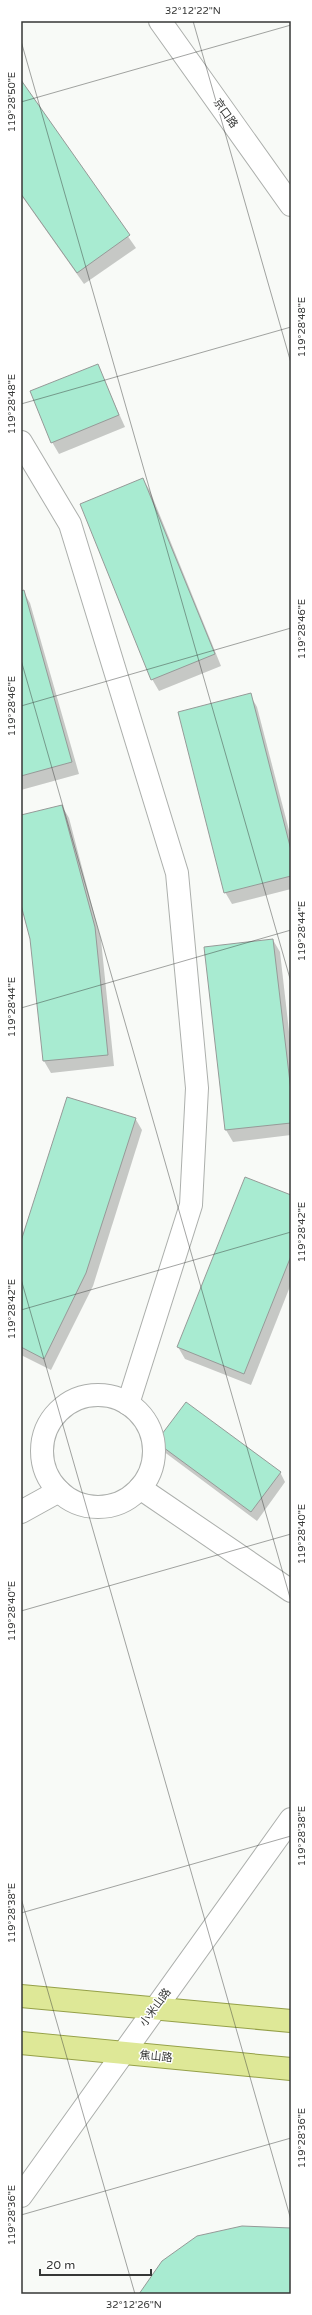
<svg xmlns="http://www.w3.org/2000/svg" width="312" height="2315" font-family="'Varela Round','Noto Sans SC',sans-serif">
	<rect width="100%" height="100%" fill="#f8faf7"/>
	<!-- shadow -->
	<g fill="#0003">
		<polygon points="21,82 136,248 84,284 21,195"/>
		<polygon points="97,365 125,427 59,454 52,442"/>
		<polygon points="143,479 150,491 221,666 159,691 152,679"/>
		<polygon points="23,591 30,603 79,774 21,790 21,592"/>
		<polygon points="250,695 257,707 291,838 291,889 232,904 225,892"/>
		<polygon points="62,806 69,818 101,940 114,1066 51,1073 44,1061 31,939 21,901 21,816"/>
		<polygon points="273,940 280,952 291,1049 291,1135 233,1142 226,1130"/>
		<polygon points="135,1118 142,1130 93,1286 51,1370 21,1355 21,1244"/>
		<polygon points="291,1196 291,1284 251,1385 185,1359 178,1347"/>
		<polygon points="157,1442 280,1472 285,1482 257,1521 163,1451"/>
	</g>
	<!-- building -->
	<g fill="#a8ebd1" stroke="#969a98">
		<polygon points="21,80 130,235 77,273 21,194"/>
		<polygon points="98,364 119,415 51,443 30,391"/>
		<polygon points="143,478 215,654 151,680 80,504"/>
		<polygon points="24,590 72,762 21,776 21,591"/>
		<polygon points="251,693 291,850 291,876 224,893 178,712"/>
		<polygon points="62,805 95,927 108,1055 43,1061 30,939 21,905 21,815"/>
		<polygon points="273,939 291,1091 291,1123 225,1130 204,947"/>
		<polygon points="67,1097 136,1118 86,1273 44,1359 21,1347 21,1241"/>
		<polygon points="245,1177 291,1195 291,1256 244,1374 177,1347"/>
		<polygon points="186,1402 281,1472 251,1512 156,1442"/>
		<polygon points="242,2226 291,2228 291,2294 139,2294 162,2261 197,2236"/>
	</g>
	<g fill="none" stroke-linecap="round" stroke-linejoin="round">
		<defs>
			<g id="minor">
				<polyline points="160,21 291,205"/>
				<polyline points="21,442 70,524 177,873 197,1088 191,1205 128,1404"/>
				<circle cx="98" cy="1451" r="56"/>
				<polyline points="140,1488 291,1591"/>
				<polyline points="21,1512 59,1491"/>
				<polyline points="21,2196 291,1819"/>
			</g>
			<g id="major">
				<polyline points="21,1996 291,2021"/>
				<polyline points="21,2043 291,2069"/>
			</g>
		</defs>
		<!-- minor casing -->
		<use href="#minor" stroke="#acafac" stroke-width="24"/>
		<!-- major casing -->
		<use href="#major" stroke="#95a048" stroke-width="24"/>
		<!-- minor -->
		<use href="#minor" stroke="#fff" stroke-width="22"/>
		<!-- major -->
		<use href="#major" stroke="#dee897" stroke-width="22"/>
	</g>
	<!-- ticks -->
	<path fill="none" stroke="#363736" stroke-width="1" stroke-opacity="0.45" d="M193 21 291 363M21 41 291 982M21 102 291 25M21 404 291 327M21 660 291 1601M21 706 291 628M21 1008 291 930M21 1279 291 2220M21 1310 291 1232M21 1611 291 1534M21 1898 135 2294M21 1913 291 1836M21 2215 291 2138"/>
	<g text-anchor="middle" stroke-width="3" stroke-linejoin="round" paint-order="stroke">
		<!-- street labels -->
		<g font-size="11" fill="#363736" stroke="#fff">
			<text transform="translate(226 113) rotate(55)" y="4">京口路</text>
			<text transform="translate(155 2007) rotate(-54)" y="4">小米山路</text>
			<text transform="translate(156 2056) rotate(5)" y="4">焦山路</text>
		</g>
	</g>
	<!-- border -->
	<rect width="312" height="2315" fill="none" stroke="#ffffff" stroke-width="44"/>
	<!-- scale -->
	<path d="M40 2269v6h111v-6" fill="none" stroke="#363736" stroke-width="2"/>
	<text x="46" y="2269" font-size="12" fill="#363736" stroke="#ffffff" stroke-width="3" paint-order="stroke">20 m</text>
	<rect x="22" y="22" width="268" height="2271" fill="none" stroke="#363736" stroke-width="1.5"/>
	<g font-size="10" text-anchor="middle" fill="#363736">
		<text x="193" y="14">32°12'22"N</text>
		<text transform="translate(11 102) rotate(-90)" y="4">119°28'50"E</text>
		<text transform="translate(301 327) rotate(-90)" y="4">119°28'48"E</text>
		<text transform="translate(11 404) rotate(-90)" y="4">119°28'48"E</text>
		<text transform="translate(301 629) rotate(-90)" y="4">119°28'46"E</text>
		<text transform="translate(11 706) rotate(-90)" y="4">119°28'46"E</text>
		<text transform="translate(301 931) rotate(-90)" y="4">119°28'44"E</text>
		<text transform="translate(11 1007) rotate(-90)" y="4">119°28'44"E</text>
		<text transform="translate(301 1232) rotate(-90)" y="4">119°28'42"E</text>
		<text transform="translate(11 1309) rotate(-90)" y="4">119°28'42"E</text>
		<text transform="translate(301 1534) rotate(-90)" y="4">119°28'40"E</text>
		<text transform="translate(11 1611) rotate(-90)" y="4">119°28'40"E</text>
		<text transform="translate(301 1836) rotate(-90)" y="4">119°28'38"E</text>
		<text transform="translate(11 1913) rotate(-90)" y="4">119°28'38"E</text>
		<text transform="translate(301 2138) rotate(-90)" y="4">119°28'36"E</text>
		<text transform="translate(11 2215) rotate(-90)" y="4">119°28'36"E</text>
		<text x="134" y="2308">32°12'26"N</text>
	</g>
</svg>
